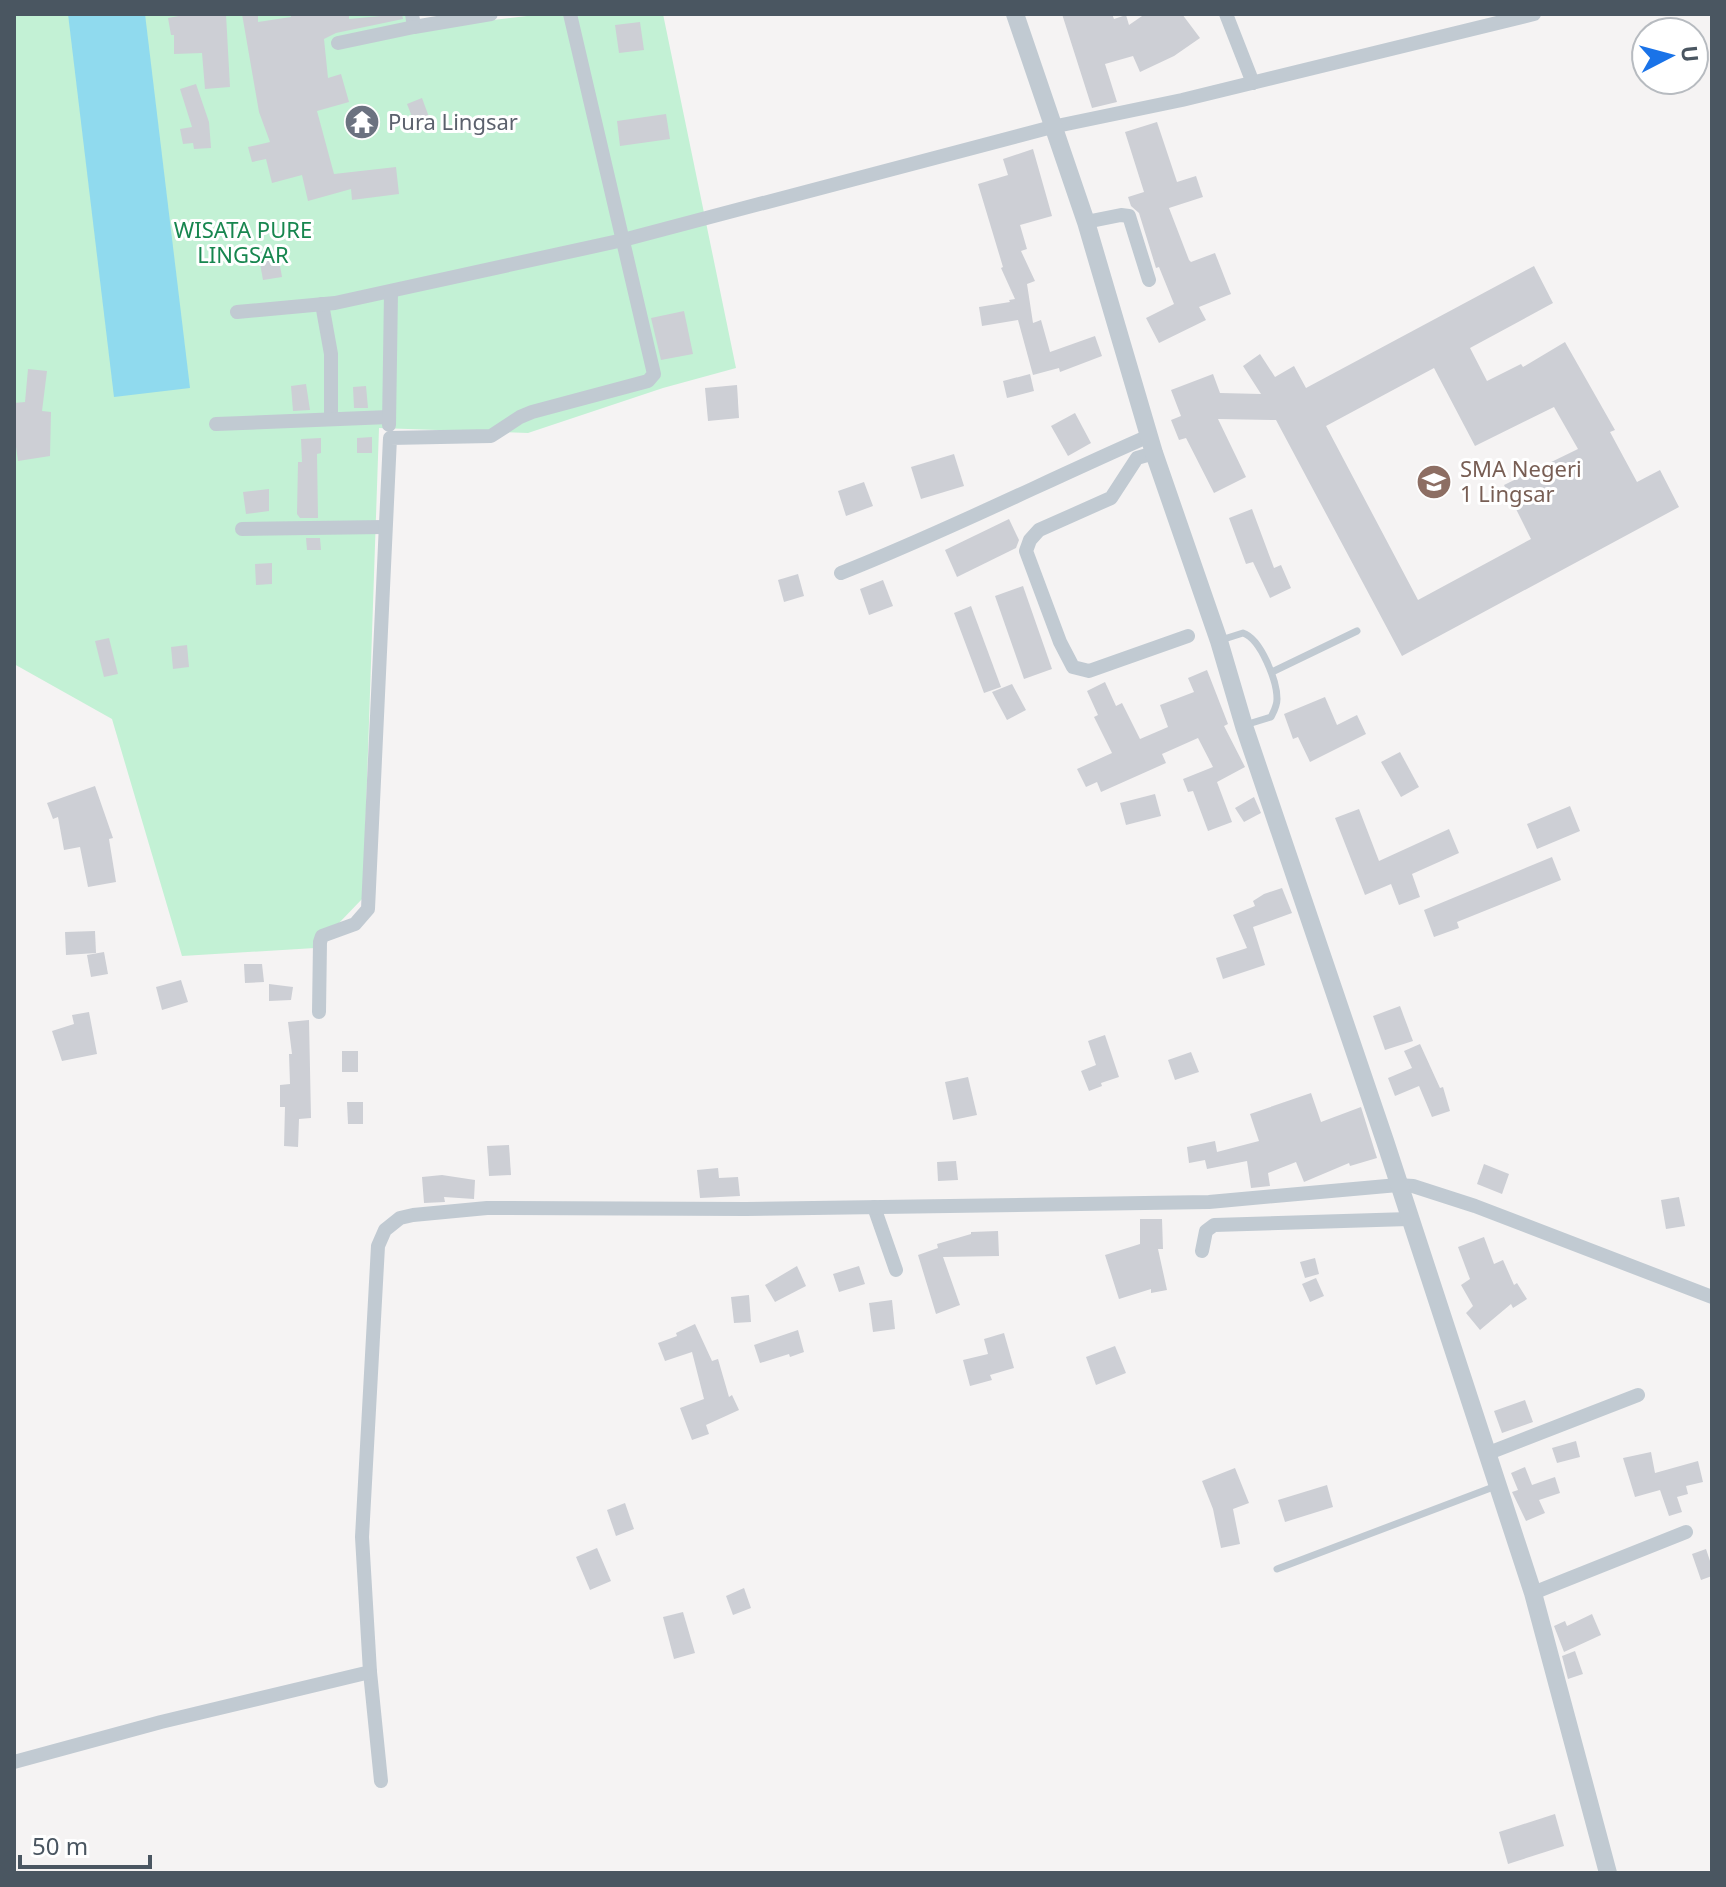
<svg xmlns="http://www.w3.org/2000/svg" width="1726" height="1887" font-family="'Noto Sans',sans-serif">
	<rect width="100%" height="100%" fill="#f5f3f3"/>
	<!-- green -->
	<polygon fill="#c3f1d5" points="14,14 416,14 419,29 544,14 663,14 736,368 663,388 528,433 379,428 363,898 315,948 182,956 112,719 14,664"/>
	<!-- water -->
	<polygon fill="#90daee" points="68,14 145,14 190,388 114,397"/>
	<!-- building -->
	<g fill="#cdcfd5" fill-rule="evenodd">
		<polygon points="189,14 226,14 230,87 205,89 202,53 174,54 174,35 171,35 168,18"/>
		<polygon points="242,14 258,14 258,22 291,17 291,14 349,14 349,19 402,14 403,19 336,33 324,39 328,78 341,74 349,102 317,111 334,174 396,167 399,194 352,200 351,189 308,201 302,175 272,183 266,159 252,162 248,147 270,142 259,112"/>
		<polygon points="1062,14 1112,14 1114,19 1126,15 1129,25 1145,14 1182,14 1200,38 1174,56 1140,72 1133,56 1105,64 1117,102 1092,108"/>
		<polygon points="640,22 644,50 619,53 615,25"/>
		<polygon points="196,84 209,122 211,148 194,149 193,143 183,144 180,129 192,127 180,89"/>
		<polygon points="422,98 429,117 414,122 407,104"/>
		<polygon points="666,114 670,139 620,146 617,121"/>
		<polygon points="1157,122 1177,182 1196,176 1203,197 1169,208 1189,260 1191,262 1215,253 1231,294 1199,307 1206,320 1159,343 1146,318 1174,304 1159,267 1156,268 1139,213 1131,206 1128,197 1144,192 1125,132"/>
		<polygon points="1033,149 1052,216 1020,225 1027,249 1021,251 1035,281 1027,284 1033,323 1041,320 1050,352 1095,336 1102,356 1060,372 1059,368 1033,375 1018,320 982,326 979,307 1010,302 1009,300 1015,299 1001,268 1003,267 978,184 1008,175 1003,159"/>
		<polygon points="277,249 282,277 263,280 258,252"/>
		<path d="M1534 266 1553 303 1470 348 1487 381 1521 364 1523 367 1565 342 1615 430 1610 432 1637 482 1660 470 1679 507 1402 656 1276 420 1218 419 1246 477 1214 493 1186 438 1179 440 1171 420 1181 416 1171 390 1213 374 1220 393 1261 394 1243 366 1260 354 1275 377 1294 366 1306 388ZM1434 368 1475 446 1554 407 1578 449 1504 485 1531 539 1418 600 1326 426Z"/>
		<polygon points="684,311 693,354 661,360 651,318"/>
		<polygon points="28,369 47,371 42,411 51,412 50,456 18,461 14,432 14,403 25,402"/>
		<polygon points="1030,374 1034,391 1007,398 1003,381"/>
		<polygon points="306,384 310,410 293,411 291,386"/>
		<polygon points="737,385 739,418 708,421 705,388"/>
		<polygon points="366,386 368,408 354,408 353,387"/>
		<polygon points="1075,413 1091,443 1068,456 1051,426"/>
		<polygon points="372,437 372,453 357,453 357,438"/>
		<polygon points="321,438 321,453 317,454 318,518 300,518 297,514 298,462 302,462 301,439"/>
		<polygon points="954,454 964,486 921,499 911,467"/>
		<polygon points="864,482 873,506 846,516 838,491"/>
		<polygon points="269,489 269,511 246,514 243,492"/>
		<polygon points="1252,509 1274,568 1281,565 1291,588 1270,598 1253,562 1246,564 1229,518"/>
		<polygon points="1009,519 1019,540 1016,548 957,577 945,550"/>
		<polygon points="306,538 320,538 321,550 307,550"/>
		<polygon points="272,563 272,584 256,585 255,564"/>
		<polygon points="798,574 804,596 784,602 778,580"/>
		<polygon points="883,580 893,606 869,615 860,589"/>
		<polygon points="1023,586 1052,669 1024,679 995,596"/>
		<polygon points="971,606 1001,687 984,693 954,613"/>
		<polygon points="109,638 118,674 104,677 95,641"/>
		<polygon points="187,645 189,667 173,669 171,647"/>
		<polygon points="1207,670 1228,724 1224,726 1245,767 1217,782 1232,822 1208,831 1193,791 1188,792 1183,779 1213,767 1198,738 1162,754 1166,763 1101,792 1097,782 1086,787 1077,769 1112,753 1094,717 1098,715 1087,691 1105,682 1116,706 1122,703 1140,739 1168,727 1160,705 1194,692 1188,678"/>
		<polygon points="1012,684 1026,710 1007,720 992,692"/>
		<polygon points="1325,697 1337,725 1357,715 1366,734 1310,762 1298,737 1293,739 1284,714"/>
		<polygon points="1400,752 1419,787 1401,797 1381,762"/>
		<polygon points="95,786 113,838 109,839 116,882 88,887 80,847 64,850 58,817 53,819 47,803"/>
		<polygon points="1155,794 1161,816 1126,825 1120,803"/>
		<polygon points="1254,797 1261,813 1244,822 1235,808"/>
		<polygon points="1570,806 1580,831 1537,849 1527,824"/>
		<polygon points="1359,809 1379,861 1449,829 1459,853 1412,874 1420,897 1399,905 1391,884 1365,895 1335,818"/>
		<polygon points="1552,857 1561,880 1457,922 1459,928 1434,937 1424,910"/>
		<polygon points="1282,888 1292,913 1253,927 1265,965 1223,979 1216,958 1247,948 1233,915 1255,906 1253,901 1264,894"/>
		<polygon points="95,931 96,953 66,955 65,932"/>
		<polygon points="104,952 108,974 91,977 87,955"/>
		<polygon points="244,964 262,964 264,982 245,983"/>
		<polygon points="181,980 188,1002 162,1010 156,987"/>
		<polygon points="269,984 293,987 291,1000 269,1001"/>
		<polygon points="1400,1006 1413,1041 1385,1050 1373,1016"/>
		<polygon points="89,1012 97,1054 62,1061 52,1031 74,1024 72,1015"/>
		<polygon points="309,1020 311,1118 299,1119 298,1147 284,1146 285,1107 280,1107 280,1085 290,1084 289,1054 292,1054 288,1022"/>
		<polygon points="1105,1035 1119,1077 1101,1083 1102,1086 1089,1091 1081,1071 1096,1065 1088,1041"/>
		<polygon points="1420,1044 1440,1088 1443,1087 1450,1111 1432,1117 1419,1086 1395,1096 1388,1078 1412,1068 1404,1051"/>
		<rect x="342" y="1051" width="16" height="21"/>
		<polygon points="1191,1052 1199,1072 1175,1080 1168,1060"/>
		<polygon points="968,1077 977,1115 953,1120 945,1082"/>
		<polygon points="1311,1093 1321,1122 1361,1107 1377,1158 1350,1166 1349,1163 1304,1182 1296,1162 1268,1173 1270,1186 1251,1188 1247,1161 1207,1169 1205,1160 1189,1163 1187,1147 1215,1141 1217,1152 1259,1141 1250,1114"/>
		<polygon points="347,1102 363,1102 363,1124 348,1124"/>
		<polygon points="509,1145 511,1175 489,1176 487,1146"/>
		<polygon points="956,1161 958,1180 938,1181 937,1162"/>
		<polygon points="1484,1164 1509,1174 1502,1194 1477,1184"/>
		<polygon points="718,1168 719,1178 738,1177 740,1196 700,1198 697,1170"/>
		<polygon points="442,1175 475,1180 474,1199 444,1197 445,1202 424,1203 422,1177"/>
		<polygon points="1679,1197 1685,1226 1666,1229 1661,1200"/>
		<polygon points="1140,1219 1162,1219 1163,1249 1158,1249 1167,1290 1151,1293 1151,1289 1119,1299 1105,1255 1140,1244"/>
		<polygon points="998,1231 999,1256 943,1257 960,1305 936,1314 918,1255 938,1248 937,1244 971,1234 971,1232"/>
		<polygon points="1484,1237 1494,1264 1503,1260 1514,1285 1517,1283 1527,1299 1513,1308 1511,1304 1480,1330 1466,1313 1473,1306 1461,1285 1470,1279 1458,1247"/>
		<polygon points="1315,1258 1319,1274 1305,1278 1300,1262"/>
		<polygon points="797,1266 806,1286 775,1302 765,1285"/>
		<polygon points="859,1266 865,1284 839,1292 833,1274"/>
		<polygon points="1316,1278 1324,1296 1310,1302 1302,1284"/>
		<polygon points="749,1295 751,1322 734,1323 731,1297"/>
		<polygon points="892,1300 895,1329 873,1332 869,1303"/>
		<polygon points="695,1324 712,1361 718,1359 729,1397 732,1395 739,1410 706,1425 709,1434 692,1440 680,1408 704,1399 692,1352 665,1361 658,1343 677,1336 676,1333"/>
		<polygon points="798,1330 804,1352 790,1357 789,1354 760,1363 754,1345"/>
		<polygon points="1004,1333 1014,1368 990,1375 992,1380 970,1386 963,1360 988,1354 984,1339"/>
		<polygon points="1115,1346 1126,1373 1096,1385 1086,1357"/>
		<polygon points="1525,1400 1533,1422 1502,1433 1494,1411"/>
		<polygon points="1576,1441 1580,1457 1557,1463 1552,1448"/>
		<polygon points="1651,1452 1655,1473 1698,1461 1703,1482 1686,1486 1688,1494 1677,1497 1682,1512 1669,1516 1660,1490 1635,1497 1623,1458"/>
		<polygon points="1525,1467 1532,1485 1555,1477 1560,1493 1539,1500 1545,1513 1526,1521 1512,1492 1518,1490 1511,1473"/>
		<polygon points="1235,1468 1249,1503 1233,1509 1240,1544 1221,1548 1213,1509 1202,1481"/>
		<polygon points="1327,1485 1333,1507 1285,1522 1278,1500"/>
		<polygon points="625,1503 634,1529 616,1536 607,1510"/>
		<polygon points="597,1548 611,1581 590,1590 576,1557"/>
		<polygon points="1706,1549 1712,1567 1712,1576 1701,1580 1692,1554"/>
		<polygon points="744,1588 751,1608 733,1615 726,1596"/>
		<polygon points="683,1612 695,1653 674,1659 663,1617"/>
		<polygon points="1592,1614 1601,1635 1564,1652 1554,1626 1565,1621 1567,1626"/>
		<polygon points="1575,1651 1583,1674 1568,1679 1562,1656"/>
		<polygon points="1555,1814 1564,1846 1508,1864 1499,1832"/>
	</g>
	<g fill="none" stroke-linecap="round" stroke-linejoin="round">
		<!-- service -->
		<g stroke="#c1cad2" stroke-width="7">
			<path d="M1221 640 1243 633C1261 639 1277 681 1277 699 1277 706 1274 711 1271 717L1245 725"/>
			<polyline points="1272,672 1357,631"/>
			<polyline points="1277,1569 1496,1486"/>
		</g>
		<!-- minor -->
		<g stroke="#c1cad2" stroke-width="14">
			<polyline points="412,14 414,27 491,14"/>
			<polyline points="1226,14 1253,83"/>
			<polyline points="338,43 414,27"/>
			<polyline points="1086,222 1121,215 1129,216 1149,280"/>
			<polyline points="322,304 331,354 331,419"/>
			<polyline points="237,312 335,303 623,240 1052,127 1182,100 1534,14"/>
			<polyline points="216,424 389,417"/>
			<polyline points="389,425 391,292"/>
			<polyline points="1154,453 1137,458 1111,498 1039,530 1030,540 1026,551 1060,642 1073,667 1089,671 1188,636"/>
			<polyline points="242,529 384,527"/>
			<path d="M841 573C945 532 1046 481 1149 436"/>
			<polyline points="319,1012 320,942 322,936 355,924 368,909 390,438 491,436 520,417 532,412 648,381 654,374 570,14"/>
			<polyline points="874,1207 896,1270"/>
			<polyline points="1202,1251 1206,1231 1214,1225 1409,1219"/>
			<polyline points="1486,1454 1638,1395"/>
			<polyline points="1533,1593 1686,1532"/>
			<polyline points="370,1672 381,1781"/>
			<polyline points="14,1762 161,1722 370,1672 362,1537 378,1246 385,1230 400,1218 413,1215 487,1208 746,1209 1209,1202 1398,1185 1413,1186 1475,1206 1712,1297"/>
		</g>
		<!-- tertiary -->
		<polyline stroke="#c1cad2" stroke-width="18" points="1015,14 1086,222 1154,453 1219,641 1244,726 1385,1141 1533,1593 1608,1873"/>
	</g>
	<!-- icons -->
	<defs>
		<symbol id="temple-disc" viewBox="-11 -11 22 22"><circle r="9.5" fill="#6b7280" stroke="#fff"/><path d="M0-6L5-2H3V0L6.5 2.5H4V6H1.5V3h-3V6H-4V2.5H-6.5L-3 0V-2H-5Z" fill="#fff"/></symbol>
		<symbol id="school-disc" viewBox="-11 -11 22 22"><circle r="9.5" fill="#8d6e63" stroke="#fff"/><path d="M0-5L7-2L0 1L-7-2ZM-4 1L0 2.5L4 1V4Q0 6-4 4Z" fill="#fff"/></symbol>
	</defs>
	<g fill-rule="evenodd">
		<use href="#temple-disc" x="342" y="102" width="40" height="40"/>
		<use href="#school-disc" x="1414" y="462" width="40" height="40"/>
	</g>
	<g text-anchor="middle" stroke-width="6" stroke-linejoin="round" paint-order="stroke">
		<!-- worship labels -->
		<g font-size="22" fill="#5b616d" stroke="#fff" text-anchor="start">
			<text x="388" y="130">Pura Lingsar</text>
		</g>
		<!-- park labels -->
		<g font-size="22" fill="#17864f" stroke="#fff">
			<text x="243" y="238">WISATA PURE<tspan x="243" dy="25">LINGSAR</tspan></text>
		</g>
		<!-- education labels -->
		<g font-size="22" fill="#785e54" stroke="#fff" text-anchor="start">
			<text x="1460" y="477">SMA Negeri<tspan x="1460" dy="25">1 Lingsar</tspan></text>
		</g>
	</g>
	<!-- border -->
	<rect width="1726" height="1887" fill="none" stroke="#4a5661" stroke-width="32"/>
	<!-- north arrow -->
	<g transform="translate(1670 56) rotate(84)"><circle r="38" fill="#ffffff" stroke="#b7bbc0" stroke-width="2"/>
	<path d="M0-6L14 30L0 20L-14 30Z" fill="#1a73e8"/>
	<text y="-12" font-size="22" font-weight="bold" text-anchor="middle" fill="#4a5661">U</text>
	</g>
	<!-- scale -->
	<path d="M20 1855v12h130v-12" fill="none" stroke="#4a5661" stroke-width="4"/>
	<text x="32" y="1855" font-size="24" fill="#4a5661" stroke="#ffffff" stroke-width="6" paint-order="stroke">50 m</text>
</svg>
